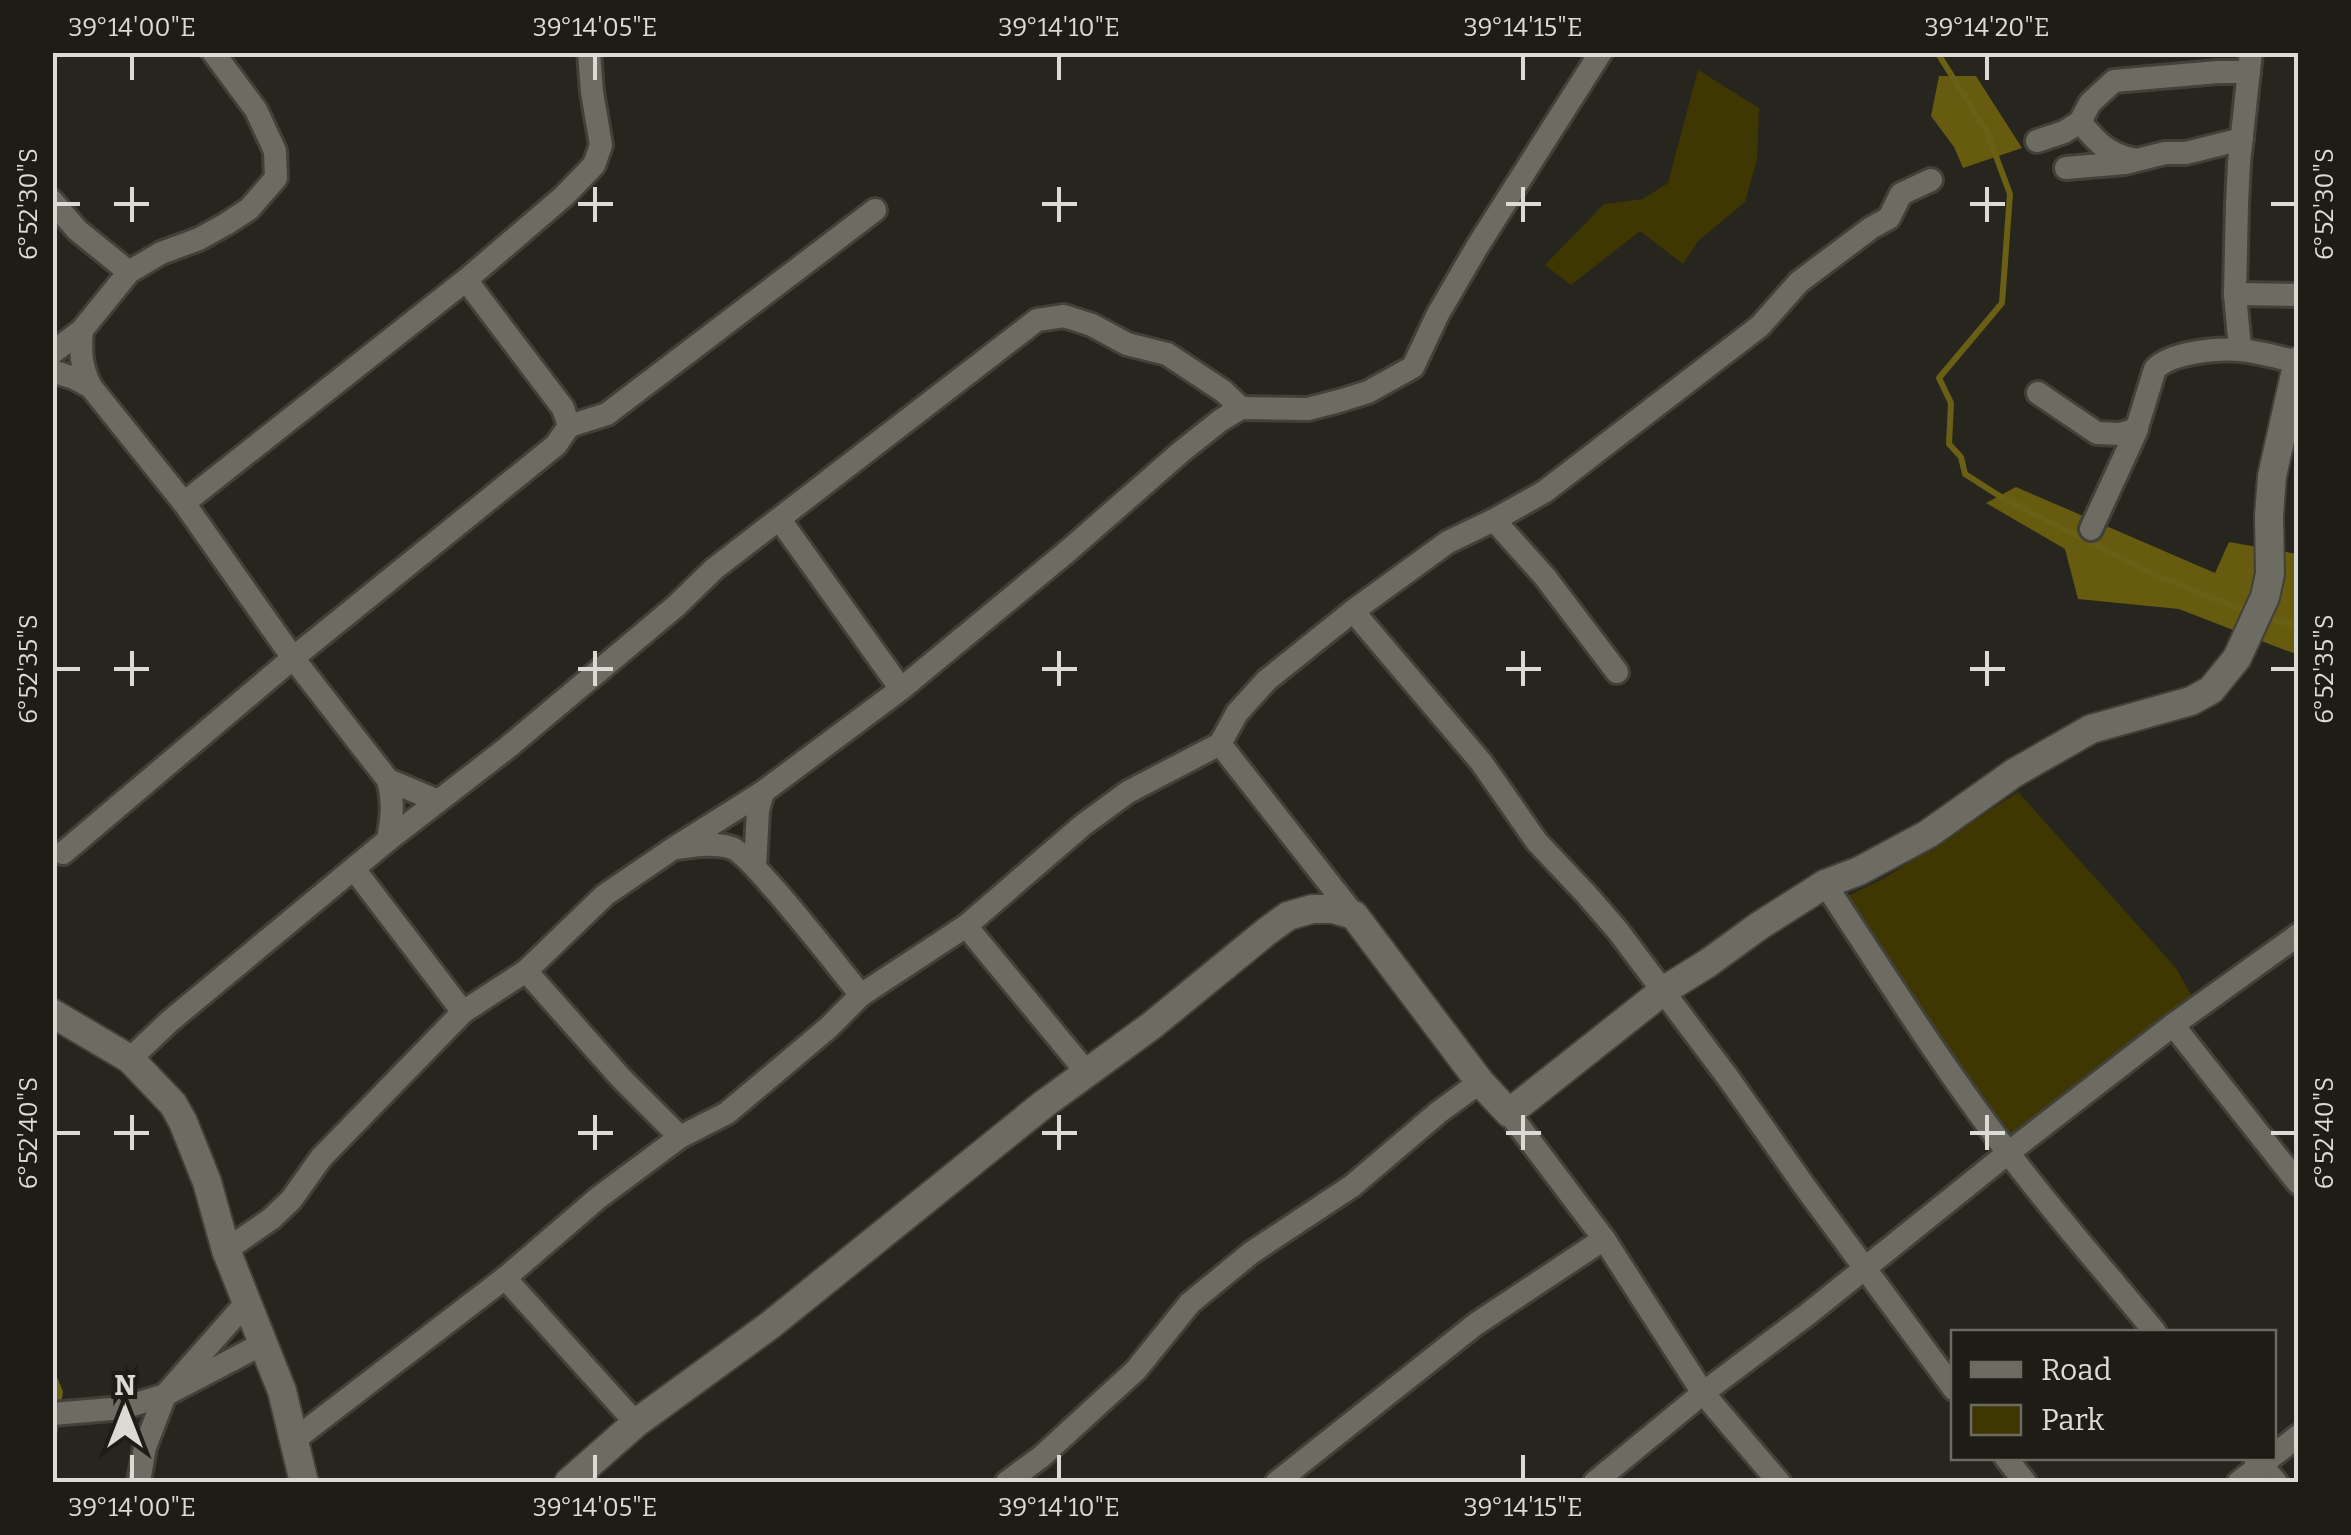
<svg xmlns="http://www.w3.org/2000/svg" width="2351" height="1535" font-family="Bitter,serif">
	<rect width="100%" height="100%" fill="#27261e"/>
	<!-- green -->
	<g fill="#3e3701">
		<polygon points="1698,70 1759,108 1757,159 1745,202 1698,241 1683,264 1640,231 1571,285 1545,265 1604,204 1643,199 1668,183"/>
		<polygon points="2018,792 2176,968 2193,998 2013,1138 1951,1063 1840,900 1886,877"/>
	</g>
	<!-- forest -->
	<g fill="#665b0e">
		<polygon points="1939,76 1976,76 2022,148 1963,168 1954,147 1931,116"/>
		<polygon points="2016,487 2215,573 2229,542 2298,554 2298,655 2179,609 2078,599 2065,549 1986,503"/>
	</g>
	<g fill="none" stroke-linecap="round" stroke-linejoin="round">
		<!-- stream -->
		<g stroke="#6a6015" stroke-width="6">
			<polyline points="1937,52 1987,132 2010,194 2002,303 1939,378 1951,403 1949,444 1961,457 1965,474 2001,497 2158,576 2250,613"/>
			<polyline points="2266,618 2298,625"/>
			<polyline points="52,1373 60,1392 52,1448"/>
		</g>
		<defs>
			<g id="minor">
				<path d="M2080 122C2096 141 2108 155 2133 159"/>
				<polyline points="2037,141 2064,132 2080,122 2090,103 2114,81 2218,72 2249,72"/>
				<polyline points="2066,168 2125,163 2165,153 2186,153 2242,139"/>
				<polyline points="52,201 77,230 129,272"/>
				<polyline points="2235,294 2298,295"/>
				<path d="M82 330C80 351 81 368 91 387L184 503 293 658 388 780C394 801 392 818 388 840"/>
				<polyline points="2240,349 2235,294 2237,204 2239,163 2251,52"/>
				<polyline points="52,353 82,330 129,272 161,253 199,239 226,224 249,209 276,178 275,151 256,110 213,52"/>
				<polyline points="52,371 74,378 91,387"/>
				<polyline points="2038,393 2097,433 2120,434 2137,429"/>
				<polyline points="569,426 607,414 875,210"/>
				<polyline points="184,503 466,280"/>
				<polyline points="780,520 901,689"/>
				<polyline points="1494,520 1545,577 1617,672"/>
				<path d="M2091 529 2135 434 2155 369C2171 352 2219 348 2241 350 2260 352 2280 358 2298 362"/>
				<polyline points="1353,611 1481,762 1537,842 1587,895 1618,931 1729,1079 1805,1187 1954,1389"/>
				<polyline points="1220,744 1354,915"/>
				<polyline points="388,780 438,801"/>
				<path d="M677 848C694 846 715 842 732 848 752 855 841 971 861 995"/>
				<polyline points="63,853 293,658 556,445 569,426 563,408 466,280 564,196 594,165 601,145 592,92 589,52"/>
				<polyline points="755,867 758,810 763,792"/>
				<polyline points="354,869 463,1012"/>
				<path d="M1825 884C1885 975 1943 1068 2010 1155 2056 1216 2107 1273 2155 1332"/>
				<polyline points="966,926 1088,1074"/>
				<polyline points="526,971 620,1077 680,1137"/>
				<polyline points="2173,1025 2298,1183"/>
				<polyline points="130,1059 170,1021 388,840 507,748 676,606 714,569 1037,320 1064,316 1092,325 1127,344 1167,354 1223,391 1241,408"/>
				<polyline points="1509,1113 1604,1239 1703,1393 1779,1482"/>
				<polyline points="226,1250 271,1219 291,1200 321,1158 463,1012 526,971 605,895 674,848 763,792 901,689 1069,550 1182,451 1221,420 1241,408 1308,409 1339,401 1368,392 1413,367 1438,314 1477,247 1601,52"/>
				<polyline points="505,1278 636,1423"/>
				<polyline points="52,1414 123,1408 165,1395 264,1343"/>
				<polyline points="294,1440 505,1278 598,1198 680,1137 727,1113 828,1028 861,995 966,926 1083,825 1128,792 1220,744 1237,713 1267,680 1353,611 1448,542 1494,520 1544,492 1760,326 1799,282 1871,228 1889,218 1901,194 1931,180"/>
				<polyline points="2274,1455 2298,1436"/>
				<polyline points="2006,1458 2025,1482"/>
				<polyline points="2255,1458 2276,1482"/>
				<polyline points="139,1482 145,1447 165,1395 247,1302"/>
				<polyline points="1007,1482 1041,1457 1136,1370 1190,1303 1251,1253 1352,1186 1439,1112 1480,1082"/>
				<polyline points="1277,1482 1476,1324 1604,1239"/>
				<polyline points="1595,1482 1703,1393 1808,1314 2008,1153 2173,1025 2298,935"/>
				<polyline points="2239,1482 2270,1458"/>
			</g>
			<g id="tertiary">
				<polyline points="52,1013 130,1059 173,1104 183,1122 207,1182 226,1250 282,1391 304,1482"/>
				<polyline points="569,1482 636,1423 769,1326 1044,1104 1151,1026 1266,932 1288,916 1312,909 1333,909 1354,915 1480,1082 1509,1113 1663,991 1708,963 1759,926 1825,884 1859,871 1928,834 2014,773 2091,729 2191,701 2211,690 2237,658 2265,597 2270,574 2269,516 2272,476 2298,361"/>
			</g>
		</defs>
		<!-- minor casing -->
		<use href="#minor" stroke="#414039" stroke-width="28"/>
		<!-- tertiary casing -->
		<use href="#tertiary" stroke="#414039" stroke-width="32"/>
		<!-- minor -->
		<use href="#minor" stroke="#6d6c62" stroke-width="22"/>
		<!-- tertiary -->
		<use href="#tertiary" stroke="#6d6c62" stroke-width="28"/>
	</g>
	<!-- ticks -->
	<path fill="none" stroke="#dbdad5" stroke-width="4" d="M132 55V80M595 55V80M1059 55V80M1523 55V80M1987 55V80M132 187V222M595 187V222M1059 187V222M1523 187V222M1987 187V222M55 204H80M114 204H149M578 204H613M1042 204H1077M1506 204H1541M1970 204H2005M2271 204H2296M132 651V686M595 651V686M1059 651V686M1523 651V686M1987 651V686M55 669H80M114 669H149M578 669H613M1042 669H1077M1506 669H1541M1970 669H2005M2271 669H2296M132 1115V1150M595 1115V1150M1059 1115V1150M1523 1115V1150M1987 1115V1150M55 1133H80M114 1133H149M578 1133H613M1042 1133H1077M1506 1133H1541M1970 1133H2005M2271 1133H2296M132 1455V1480M595 1455V1480M1059 1455V1480M1523 1455V1480"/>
	<!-- border -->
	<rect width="2351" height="1535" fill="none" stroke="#1e1d15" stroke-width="110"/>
	<!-- legend -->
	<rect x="1951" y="1330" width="325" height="130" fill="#1e1d15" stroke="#6a6962" stroke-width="2.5"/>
	<rect x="1971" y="1362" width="50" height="15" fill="#6d6c62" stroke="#6a6962" stroke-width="2.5"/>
	<text x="2041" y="1380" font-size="30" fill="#dbdad5">Road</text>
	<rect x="1971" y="1405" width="50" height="30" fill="#3e3701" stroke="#6a6962" stroke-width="2.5"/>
	<text x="2041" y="1430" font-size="30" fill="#dbdad5">Park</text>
	<!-- north arrow -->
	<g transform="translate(125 1410)" stroke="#1e1d15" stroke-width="8" paint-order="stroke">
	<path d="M0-8L18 38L0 25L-18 38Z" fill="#dbdad5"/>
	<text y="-15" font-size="28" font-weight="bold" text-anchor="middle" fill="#dbdad5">N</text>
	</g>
	<rect x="55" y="55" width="2241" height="1425" fill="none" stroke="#dbdad5" stroke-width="4"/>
	<g font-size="25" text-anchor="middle" fill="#dbdad5">
		<text x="132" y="36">39°14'00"E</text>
		<text x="595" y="36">39°14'05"E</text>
		<text x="1059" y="36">39°14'10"E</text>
		<text x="1523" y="36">39°14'15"E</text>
		<text x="1987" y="36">39°14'20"E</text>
		<text transform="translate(28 204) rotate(-90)" y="9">6°52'30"S</text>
		<text transform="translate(2324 204) rotate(-90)" y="9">6°52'30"S</text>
		<text transform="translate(28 669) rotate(-90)" y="9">6°52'35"S</text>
		<text transform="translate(2324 669) rotate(-90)" y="9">6°52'35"S</text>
		<text transform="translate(28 1133) rotate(-90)" y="9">6°52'40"S</text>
		<text transform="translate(2324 1133) rotate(-90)" y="9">6°52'40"S</text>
		<text x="132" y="1516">39°14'00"E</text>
		<text x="595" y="1516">39°14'05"E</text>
		<text x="1059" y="1516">39°14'10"E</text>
		<text x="1523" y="1516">39°14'15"E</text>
	</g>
</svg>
